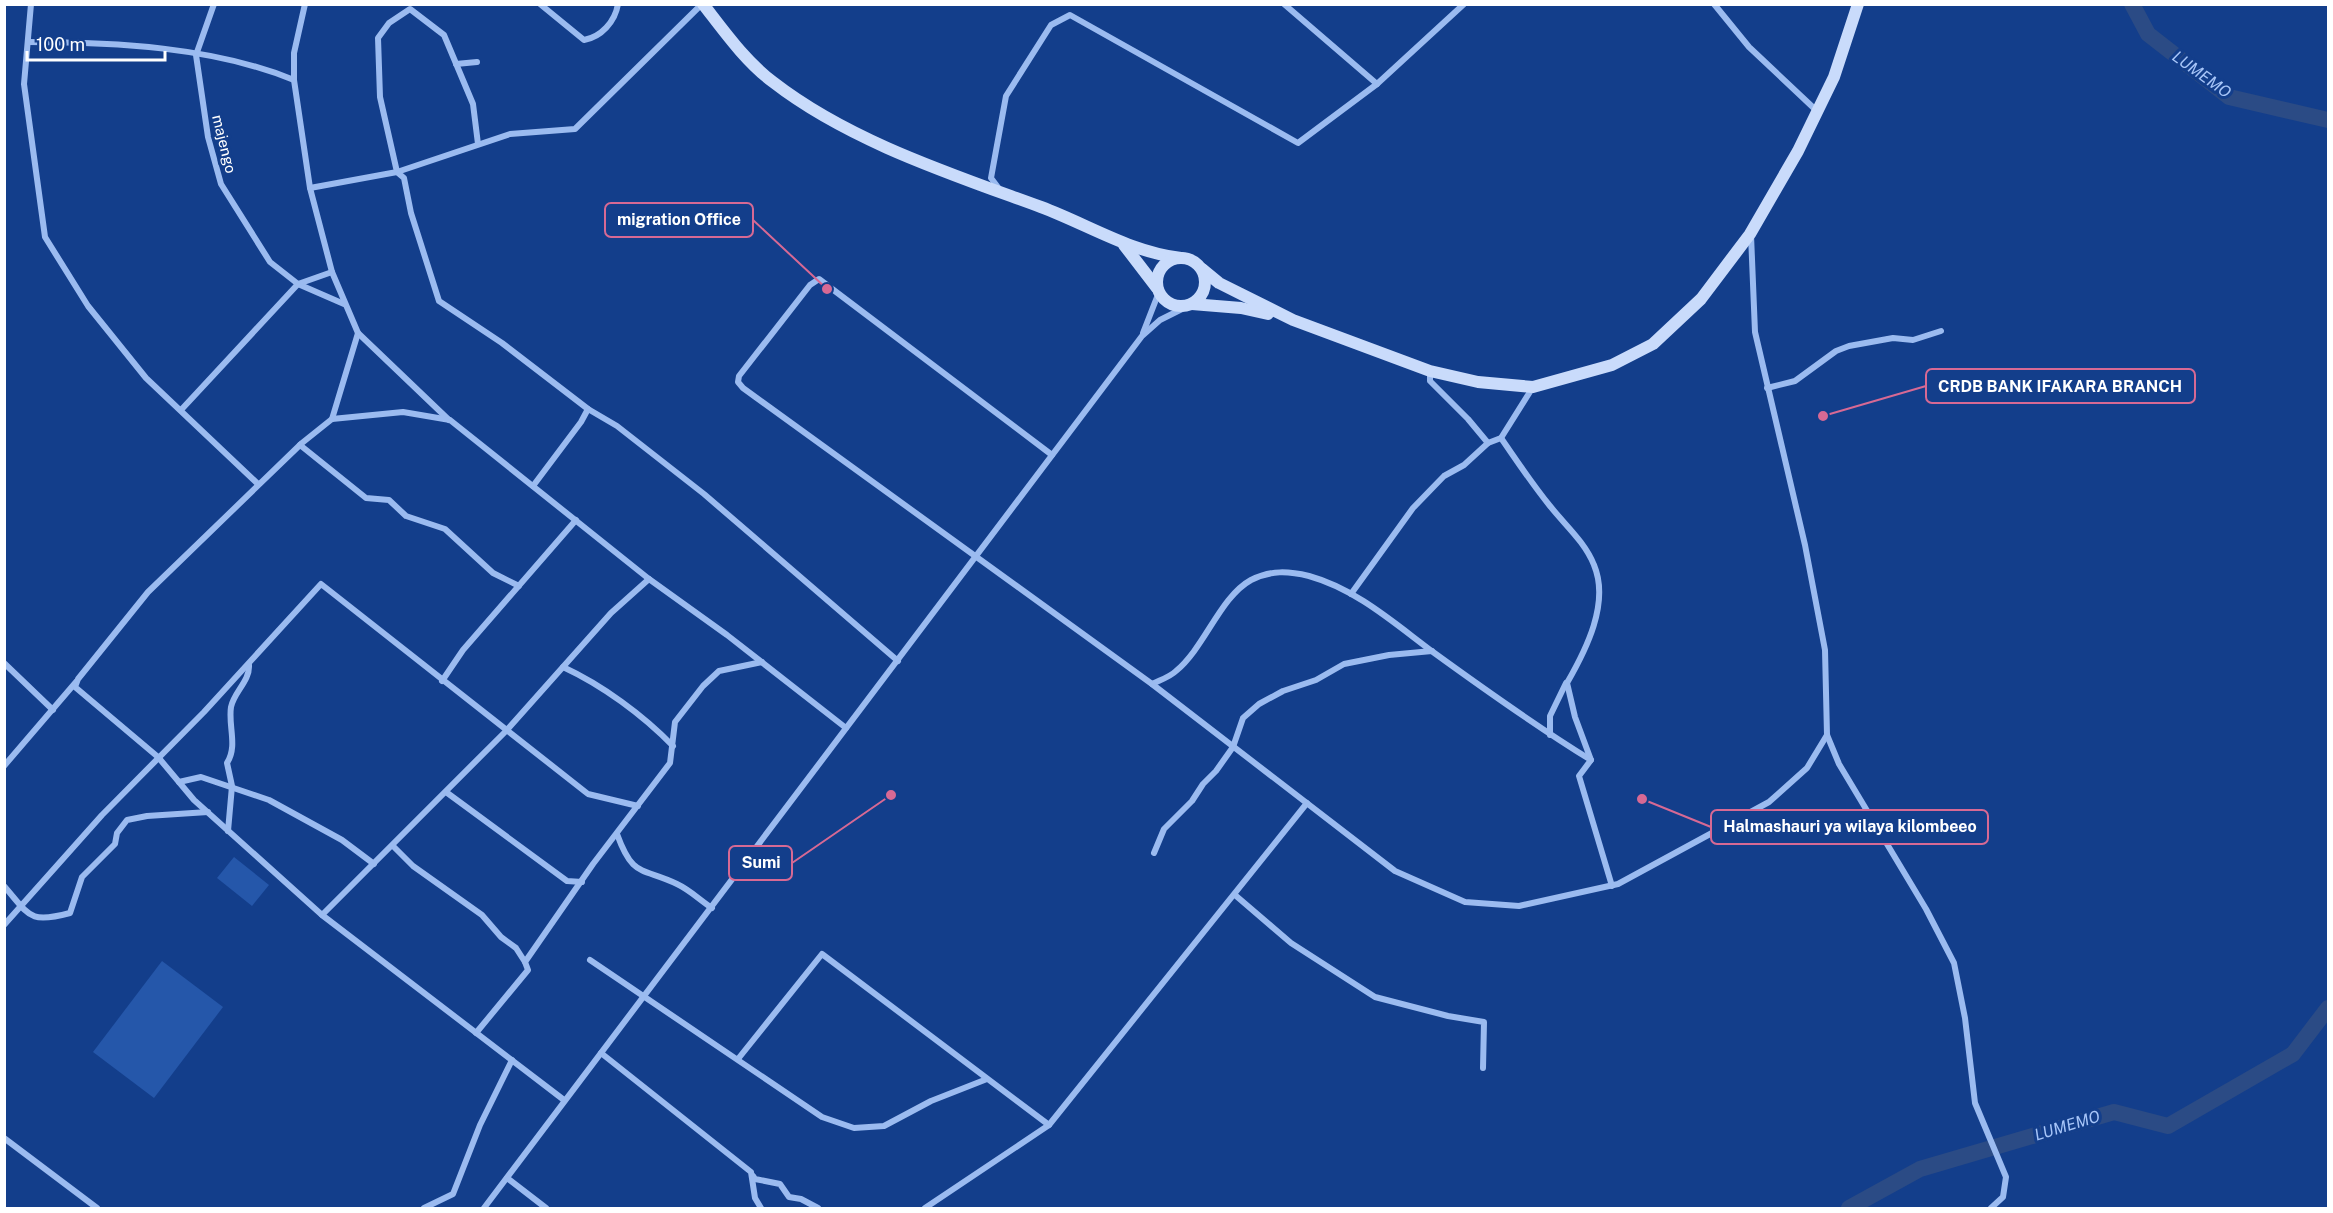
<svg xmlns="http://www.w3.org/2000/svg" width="2333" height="1213" font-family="'Public Sans',sans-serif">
	<rect width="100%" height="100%" fill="#133e8b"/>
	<!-- green -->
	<g fill="#2557aa">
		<polygon points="234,857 269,885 252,906 217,878"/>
		<polygon points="162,961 223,1007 154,1098 93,1052"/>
	</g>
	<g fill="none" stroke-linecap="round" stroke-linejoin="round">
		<!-- river -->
		<g stroke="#2b4b85" stroke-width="16">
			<polyline points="2132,4 2148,34 2229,97 2328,120"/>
			<polyline points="1849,1208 1920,1169 2114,1112 2168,1126 2293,1054 2328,1008"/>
		</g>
		<!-- minor -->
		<g stroke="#9bbbf0" stroke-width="6">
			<polyline points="31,4 24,84 45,237 88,306 146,378 258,484"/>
			<polyline points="214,4 196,55 208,137 221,184 270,262 298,284 344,304"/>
			<polyline points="305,4 294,53 294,80 310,188 332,272 358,333 332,419"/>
			<path d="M540 4 584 40C601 37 615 22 618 4"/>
			<polyline points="1284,4 1377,84"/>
			<polyline points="1714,4 1749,47 1818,112"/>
			<path d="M28 42C114 42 214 47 294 80"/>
			<polyline points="456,64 477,62"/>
			<polyline points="310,188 397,172 380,97 378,38 389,23 410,9 444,35 473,104 478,144"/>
			<polyline points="1000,190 991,178 1006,96 1051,25 1070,15 1298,143 1377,84 1464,4"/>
			<polyline points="1751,235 1755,332 1805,545 1825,650 1827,735 1839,764 1926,909 1954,963 1965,1018 1975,1103 2006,1177 2003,1197 1991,1208"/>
			<polyline points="358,333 449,420"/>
			<polyline points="1143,333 1159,292"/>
			<polyline points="1430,371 1430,381 1468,419 1488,443"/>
			<polyline points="1767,388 1795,381 1836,351 1849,346 1893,338 1913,340 1941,331"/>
			<polyline points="588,409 617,426 704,494 898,661"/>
			<polyline points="181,410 298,284 332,272"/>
			<path d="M1501 438C1517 461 1532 484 1550 506 1565 525 1585 542 1594 565 1610 603 1586 650 1567 683L1575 717 1591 760 1579 776 1612 886"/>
			<polyline points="300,445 366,498 389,500 406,516 445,529 493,573 519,586"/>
			<polyline points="1052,455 819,279 810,285 739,376 738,382 743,388 1152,684 1395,871 1465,902 1519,906 1618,884 1769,802 1807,768 1827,735"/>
			<polyline points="533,486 581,422 588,409 502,343 439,301 411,213 404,178 397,172 510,134 575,129 702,4"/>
			<polyline points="1351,594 1413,508 1444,476 1464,465 1488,443 1501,438 1533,387"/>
			<polyline points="4,663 53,710"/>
			<path d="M563 667C602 685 643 715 673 746"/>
			<polyline points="442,681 463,650 576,520"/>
			<path d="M1152 684C1160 680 1170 677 1176 671 1205 647 1220 597 1251 580 1271 570 1288 571 1309 576 1356 589 1394 623 1433 652 1484 689 1537 727 1591 760"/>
			<polyline points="1550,735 1550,716 1566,683"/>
			<polyline points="4,766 76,682"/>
			<polyline points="179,782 201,777 269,800 342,840 374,864"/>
			<polyline points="446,792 567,881 582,882"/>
			<path d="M228 831 232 786 227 763C238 746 228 726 231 707 234 692 250 681 249 665"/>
			<path d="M617 834C633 878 641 867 677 884 690 890 701 901 712 908"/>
			<polyline points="393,846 413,866 482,915 501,937 516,948 525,962"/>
			<polyline points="1154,853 1164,829 1192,801 1203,784 1216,771 1233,747 1243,718 1259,704 1283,691 1316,680 1344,664 1389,655 1432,651"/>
			<path d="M4 886C30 916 29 924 70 913L82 877 115 844 117 833 127 820 147 816 208 812"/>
			<polyline points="1235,895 1291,943 1375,997 1448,1016 1484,1022 1483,1068"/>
			<polyline points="322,915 506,731 611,613 649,579"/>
			<polyline points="4,925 102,815 204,712 321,584 588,794 638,806"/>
			<polyline points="590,960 822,1117 854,1128 884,1126 931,1101 987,1079"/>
			<polyline points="476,1033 528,970 525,962 593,864 670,763 675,722 703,686 719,671 762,662"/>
			<polyline points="601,1053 751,1172 755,1198 761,1208"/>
			<polyline points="738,1059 822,954 1049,1125"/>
			<polyline points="564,1100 322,915 194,800 158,757 75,687 78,679 148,592 302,443 332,419 403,412 450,420 649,579 727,635 846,728"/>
			<polyline points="4,1138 97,1208"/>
			<polyline points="753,1176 755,1179 780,1184 789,1197 801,1199 818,1208"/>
			<polyline points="507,1178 546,1208"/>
			<polyline points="424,1208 453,1194 480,1125 512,1060"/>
			<polyline points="484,1208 1142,336 1160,320 1188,306"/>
			<polyline points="925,1208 1049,1125 1307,803"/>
		</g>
		<!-- secondary -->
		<g stroke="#c9dbfb" stroke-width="12">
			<path d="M703 4C724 31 745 61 773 82 849 141 951 174 1041 207 1089 225 1130 252 1181 258"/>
			<polyline points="1124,245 1157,288"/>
			<circle cx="1181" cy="282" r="24"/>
			<polyline points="1202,269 1219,283 1293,320 1430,371 1478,382 1533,387 1612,365 1653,344 1701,299 1750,234 1798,151 1834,77 1858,4"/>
			<polyline points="1192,304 1241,308 1268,314"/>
		</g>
	</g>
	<g text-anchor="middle" stroke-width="6" stroke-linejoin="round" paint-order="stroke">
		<!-- street labels -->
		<g font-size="15" fill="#fff" stroke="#133e8b">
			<text transform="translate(224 144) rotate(76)" y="5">majengo</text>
		</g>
		<!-- water labels -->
		<g font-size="16" font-style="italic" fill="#a7c5f8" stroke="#133e8b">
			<text transform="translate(2202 74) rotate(36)" y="6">LUMEMO</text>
			<text transform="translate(2067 1125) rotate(-17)" y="6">LUMEMO</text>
		</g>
	</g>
	<!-- callouts -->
	<path fill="none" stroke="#d76994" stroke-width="2" d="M827 289L753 220M1823 416L1926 386M1642 799L1711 827M891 795L792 863"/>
	<g fill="#d76994" stroke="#133e8b" stroke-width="2">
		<circle cx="827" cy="289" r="6"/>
		<circle cx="1823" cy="416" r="6"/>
		<circle cx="1642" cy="799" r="6"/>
		<circle cx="891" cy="795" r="6"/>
	</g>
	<g fill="#133e8b" stroke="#d76994" stroke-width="2">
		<rect x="605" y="203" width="148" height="34" rx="6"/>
		<rect x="1926" y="369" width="269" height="34" rx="6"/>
		<rect x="1711" y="810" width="277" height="34" rx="6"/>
		<rect x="729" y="846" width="63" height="34" rx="6"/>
	</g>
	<g font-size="16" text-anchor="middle" font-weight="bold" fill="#fff">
		<text x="679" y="225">migration Office</text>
		<text x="2060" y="392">CRDB BANK IFAKARA BRANCH</text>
		<text x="1850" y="832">Halmashauri ya wilaya kilombeeo</text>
		<text x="761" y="868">Sumi</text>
	</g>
	<!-- border -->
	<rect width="2333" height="1213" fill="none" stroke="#ffffff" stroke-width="12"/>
	<!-- scale -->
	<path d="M27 51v9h138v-9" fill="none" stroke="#ffffff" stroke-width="3"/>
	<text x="36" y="51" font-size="18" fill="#ffffff" stroke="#133e8b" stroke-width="4.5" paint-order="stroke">100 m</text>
</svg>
